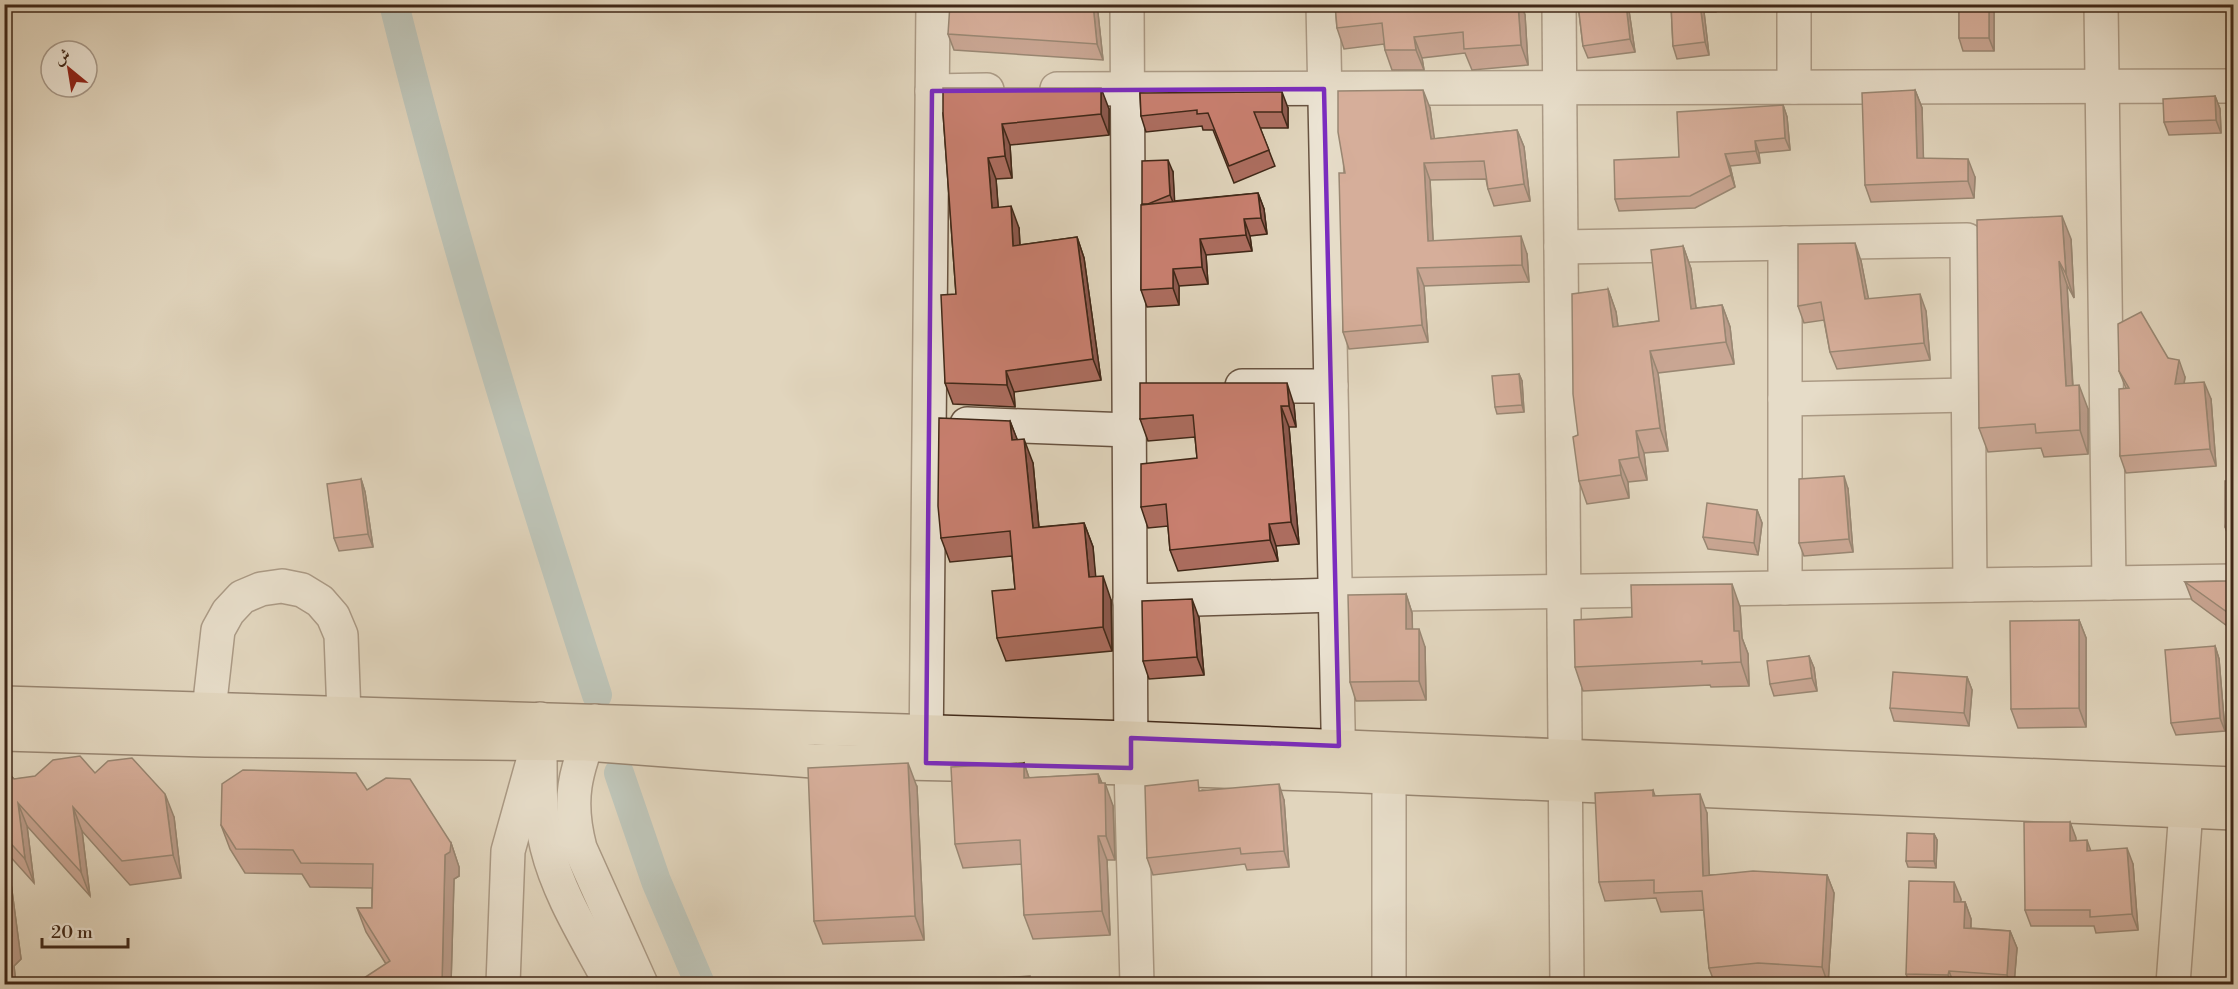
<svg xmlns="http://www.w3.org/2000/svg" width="2238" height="989" font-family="'Libre Bodoni',Amiri,serif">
	<rect width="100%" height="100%" fill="#e1d5bd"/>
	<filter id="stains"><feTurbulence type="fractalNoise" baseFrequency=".00333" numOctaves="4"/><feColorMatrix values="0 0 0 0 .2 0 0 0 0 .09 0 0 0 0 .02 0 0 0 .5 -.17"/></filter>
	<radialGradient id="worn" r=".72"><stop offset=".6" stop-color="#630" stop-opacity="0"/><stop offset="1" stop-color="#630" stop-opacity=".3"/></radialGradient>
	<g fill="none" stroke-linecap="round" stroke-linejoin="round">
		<!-- canal -->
		<g stroke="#97b6b9" stroke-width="30">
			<path d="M394 4C452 237 523 466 597 695"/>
			<polyline points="619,773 656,881 700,984"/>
		</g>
		<defs>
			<g id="minor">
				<polyline points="1127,4 1131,768 1137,984"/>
				<polyline points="1323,4 1339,774"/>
				<polyline points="1559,4 1567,984"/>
				<polyline points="1794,4 1794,87"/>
				<polyline points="2101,4 2109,583"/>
				<polyline points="1057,89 2234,86"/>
				<polyline points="932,91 987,90"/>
				<polyline points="1561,247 1967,240 1970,585"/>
				<polyline points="1242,386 1331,386"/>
				<polyline points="1785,399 1968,395"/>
				<polyline points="967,424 1129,430"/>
				<polyline points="1785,588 1785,243"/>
				<polyline points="1130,601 1335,595 2234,581"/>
				<path d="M540 719C541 761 537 807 547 847 559 896 588 940 611 984"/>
				<path d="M595 721C577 770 566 795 580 848L641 984"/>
				<polyline points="206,737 218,630 228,612 242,597 261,589 282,586 302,590 320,601 333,616 341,635 345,741"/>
				<polyline points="926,759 933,4"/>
				<polyline points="1389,777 1389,984"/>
				<polyline points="503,984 508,851 532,765"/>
				<polyline points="2173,984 2188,783"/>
			</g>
			<g id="major">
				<polyline points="4,703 1131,738 2234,784"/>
				<polyline points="4,734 206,740 586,744 813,761 1131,768 1339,775 2234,813"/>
			</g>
		</defs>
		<!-- minor casing -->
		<use href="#minor" stroke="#685341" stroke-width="36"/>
		<!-- major casing -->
		<use href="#major" stroke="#402818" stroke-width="36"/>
		<!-- minor -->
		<use href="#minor" stroke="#ece4d4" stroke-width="33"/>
		<!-- major -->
		<use href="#major" stroke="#e1d5bd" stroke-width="33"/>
	</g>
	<!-- wall -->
	<g fill="#ac6d5f" stroke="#402818" stroke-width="1.5">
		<polygon points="1097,4 1103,60 954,50 948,34"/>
		<polygon points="1335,4 1521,4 1525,15 1528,65 1472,70 1465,53 1422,58 1424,70 1392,70 1385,50 1384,44 1344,49 1337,28"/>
		<polygon points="1578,4 1628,4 1635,52 1588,58 1583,46"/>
		<polygon points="1671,4 1716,4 1716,12 1704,12 1709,55 1677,59 1673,46"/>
		<polygon points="1812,4 1824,4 1813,7"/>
		<polygon points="1834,4 1855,4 1835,8"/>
		<polygon points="1959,4 1993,4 1994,7 1994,51 1963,51 1959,38"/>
		<polygon points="1915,90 1922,108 1923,158 1975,177 1974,198 1871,202 1865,185"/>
		<polygon points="1140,93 1288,108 1288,128 1260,128 1275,166 1234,183 1213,130 1203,130 1202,126 1146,132 1141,116"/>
		<polygon points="2215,96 2220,109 2221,133 2169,135 2164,122"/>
		<polygon points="1783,105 1787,117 1790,150 1759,153 1760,163 1730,166 1735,187 1695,208 1619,211 1615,199 1679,157"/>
		<polygon points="1430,108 1434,139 1517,130 1524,147 1530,201 1494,206 1488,189 1486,179 1430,180 1433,241 1527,254 1529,282 1424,286 1428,342 1349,349 1343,332 1345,173"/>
		<polygon points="1109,109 1109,135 1010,145 1012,178 996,179 998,207 1019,228 1020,245 1077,237 1084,258 1101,380 1014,392 1015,407 953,404 945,383 956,294 943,113"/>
		<polygon points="1173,172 1174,201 1258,193 1264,209 1267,234 1250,236 1252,251 1206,255 1208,284 1179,286 1179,305 1147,307 1141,290 1142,204"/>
		<polygon points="2071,239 2074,298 2067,285 2073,386 2088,409 2088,454 2044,457 2041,448 1988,452 1979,428"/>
		<polygon points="1683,246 1691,269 1696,308 1722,305 1730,327 1734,364 1658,373 1668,451 1644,453 1647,480 1628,482 1629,498 1587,504 1579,481 1578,435 1608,289 1616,312 1618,327 1659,321"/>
		<polygon points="1861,261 1868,299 1926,311 1930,360 1837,369 1830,352 1824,320 1804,323 1798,306"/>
		<polygon points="2168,358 2185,377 2184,384 2211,399 2216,466 2126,473 2120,456 2126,388 2119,371"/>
		<polygon points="1519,374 1522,381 1524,412 1497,414 1495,407"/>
		<polygon points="1294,405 1296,427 1289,427 1299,544 1276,546 1278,561 1178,571 1170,550 1168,526 1148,528 1141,507 1197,458 1195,437 1148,441 1140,419"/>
		<polygon points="1010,421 1017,440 1033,463 1039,527 1084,523 1093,547 1095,577 1111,600 1112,651 1006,661 997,638 1015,589 1012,556 950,562 941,538"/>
		<polygon points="361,479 365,492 373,547 339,551 334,538"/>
		<polygon points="2234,481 2234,540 2230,540 2225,527"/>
		<polygon points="1848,489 1853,552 1804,556 1799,543"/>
		<polygon points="1757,510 1762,523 1758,555 1708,549 1703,537"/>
		<polygon points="2234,579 2234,631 2192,600 2185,582 2228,581"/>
		<polygon points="1406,594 1412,613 1412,629 1425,647 1426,700 1356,701 1350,682"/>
		<polygon points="1740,607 1742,638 1748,654 1749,686 1711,687 1710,685 1583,691 1575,667 1632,617"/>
		<polygon points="1199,618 1204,675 1149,679 1143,661"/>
		<polygon points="2079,620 2086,638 2086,727 2018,728 2011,709"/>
		<polygon points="2215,646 2219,659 2225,731 2176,735 2171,723"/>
		<polygon points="1809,656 1814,668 1817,691 1774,696 1770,684"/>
		<polygon points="1967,677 1972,690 1969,726 1894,721 1890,708"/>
		<polygon points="1024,763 1029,778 1098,774 1102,783 1113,806 1115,860 1107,860 1110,935 1033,939 1024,915 1022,864 963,868 955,844"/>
		<polygon points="4,769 14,779 95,773 174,817 181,878 130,885 82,831 90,896 27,826 34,883 7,853 21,959 14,966 16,984 4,984"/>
		<polygon points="917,787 924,940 823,944 814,921"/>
		<polygon points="367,790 451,843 459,867 459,876 454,879 451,984 386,964 366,932 357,908 372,908 372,888 310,887 302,874 245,873 230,849 221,825"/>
		<polygon points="1202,790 1284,800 1289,867 1247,870 1245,864 1153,875 1147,858"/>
		<polygon points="1653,790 1655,796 1707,813 1709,875 1827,875 1834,893 1828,984 1765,981 1734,984 1715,984 1709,968 1704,910 1661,912 1656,898 1605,901 1599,882"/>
		<polygon points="2070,822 2076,841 2091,851 2133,864 2138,930 2096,933 2094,926 2031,926 2025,910"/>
		<polygon points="1934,834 1937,840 1936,868 1908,867 1906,861"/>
		<polygon points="1961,899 1960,902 1965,902 1971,919 1971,928 2010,931 2017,948 2014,984 1910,984 1906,974"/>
	</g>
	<!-- shaded-wall -->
	<g fill="#8c594e" stroke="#402818" stroke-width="1.5">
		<polygon points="1093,4 1097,4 1103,60 1097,44"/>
		<polygon points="1518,4 1521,4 1525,15 1528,65 1521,45"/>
		<polygon points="1626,4 1628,4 1635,52 1630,39"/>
		<polygon points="1700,4 1701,4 1704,12 1709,55 1705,42"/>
		<polygon points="1989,4 1993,4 1994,7 1994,51 1989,38"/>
		<polygon points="1414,37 1422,58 1424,70 1416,50"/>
		<polygon points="1101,88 1109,109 1109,135 1101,114"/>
		<polygon points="1423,90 1430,108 1437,156 1431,139"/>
		<polygon points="1915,90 1922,108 1924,176 1917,158"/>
		<polygon points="1282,92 1288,108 1288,128 1282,112"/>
		<polygon points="2215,96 2220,109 2221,133 2216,120"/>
		<polygon points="1783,105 1787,117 1790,150 1785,138"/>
		<polygon points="1002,124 1010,145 1012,178 1005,156"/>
		<polygon points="1517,130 1524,147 1530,201 1524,184"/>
		<polygon points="1755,141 1759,153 1760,163 1756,151"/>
		<polygon points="1725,154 1730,166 1735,187 1731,175"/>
		<polygon points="988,158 996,179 1000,229 992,208"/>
		<polygon points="1968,159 1975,177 1974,198 1968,181"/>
		<polygon points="1168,160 1173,172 1175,207 1170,195"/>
		<polygon points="1424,163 1430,180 1434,258 1428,241"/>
		<polygon points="1258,193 1264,209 1267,234 1261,218"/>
		<polygon points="1011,206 1019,228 1021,267 1013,246"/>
		<polygon points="2062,216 2071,239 2074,298 2066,274"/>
		<polygon points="1244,219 1250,236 1252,251 1246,235"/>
		<polygon points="1521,236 1527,254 1529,282 1522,265"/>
		<polygon points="1077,237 1084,258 1101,380 1093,359"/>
		<polygon points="1200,239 1206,255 1208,284 1202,267"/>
		<polygon points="1855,243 1861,261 1872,316 1865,299"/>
		<polygon points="1683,246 1691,269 1699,331 1691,309"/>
		<polygon points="2059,261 2067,285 2074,410 2066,386"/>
		<polygon points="1417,268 1424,286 1428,342 1422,325"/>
		<polygon points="1173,269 1179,286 1179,305 1173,288"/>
		<polygon points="1608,289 1616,312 1621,350 1613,327"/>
		<polygon points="1920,294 1926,311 1930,360 1924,343"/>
		<polygon points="1722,305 1730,327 1734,364 1726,342"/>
		<polygon points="1650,351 1658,373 1668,451 1660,428"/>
		<polygon points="2179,360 2185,377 2181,401 2175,384"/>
		<polygon points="1006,371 1014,392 1015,407 1007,385"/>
		<polygon points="1519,374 1522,381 1524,412 1522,405"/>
		<polygon points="2204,382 2211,399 2216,466 2210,449"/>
		<polygon points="1287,383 1294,405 1296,427 1289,406"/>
		<polygon points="2079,385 2088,409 2088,454 2080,430"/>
		<polygon points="1281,406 1289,427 1299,544 1291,522"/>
		<polygon points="1010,421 1019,444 1012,440"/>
		<polygon points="1636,431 1644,453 1647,480 1639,457"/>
		<polygon points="1024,439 1033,463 1041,551 1033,528"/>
		<polygon points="1619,460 1628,482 1629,498 1621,475"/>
		<polygon points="1844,476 1848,489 1853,552 1849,539"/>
		<polygon points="361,479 365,492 373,547 368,534"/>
		<polygon points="1757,510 1762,523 1758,555 1754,543"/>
		<polygon points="1084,523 1093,547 1098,601 1089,577"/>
		<polygon points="1269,524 1276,546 1278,561 1270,540"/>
		<polygon points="1103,576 1111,600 1112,651 1103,627"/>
		<polygon points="1732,584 1740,607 1742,638 1748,654 1749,686 1741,662 1734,631"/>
		<polygon points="1406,594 1412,613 1413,648 1406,629"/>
		<polygon points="1192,599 1199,618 1204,675 1197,657"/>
		<polygon points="2079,620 2086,638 2086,727 2079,708"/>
		<polygon points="1419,629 1425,647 1426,700 1419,681"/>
		<polygon points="2215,646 2219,659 2225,731 2220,718"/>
		<polygon points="1809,656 1814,668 1817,691 1812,678"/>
		<polygon points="1967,677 1972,690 1969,726 1964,713"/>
		<polygon points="908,763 917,787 924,940 915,916"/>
		<polygon points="1024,763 1032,787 1024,778"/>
		<polygon points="1098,774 1105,792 1105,783 1113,806 1115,860 1106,836"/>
		<polygon points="1279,784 1284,800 1289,867 1284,851"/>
		<polygon points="165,794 174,817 181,878 173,855"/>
		<polygon points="1700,794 1707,813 1710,895 1703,876"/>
		<polygon points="18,803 27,826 34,883 25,859"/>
		<polygon points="73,807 82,831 90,896 81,872"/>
		<polygon points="2070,822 2076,838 2076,857 2070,841"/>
		<polygon points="1934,834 1937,840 1936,868 1934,861"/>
		<polygon points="1098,836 1107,860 1110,935 1102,911"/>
		<polygon points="2087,840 2093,857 2087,851"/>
		<polygon points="451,843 459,867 459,876 454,879 451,984 442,984 445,855"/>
		<polygon points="4,845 7,853 21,959 14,966 16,984 11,984 5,942"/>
		<polygon points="2127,848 2133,864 2138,930 2132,914"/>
		<polygon points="1827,875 1834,893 1828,984 1822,967"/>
		<polygon points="1954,882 1961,899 1960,918 1954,902"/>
		<polygon points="1965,902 1971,919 1970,945 1964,928"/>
		<polygon points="2010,931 2017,948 2014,984 2011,984 2007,975"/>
		<polygon points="1949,971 1954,984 1952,984 1948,975"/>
	</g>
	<!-- building -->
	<g fill="#c87f6f" stroke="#402818" stroke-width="1.5">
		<polygon points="950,4 1093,4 1097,44 948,34"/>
		<polygon points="1335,4 1518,4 1521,45 1464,49 1463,32 1414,37 1416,50 1385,50 1382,23 1337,28"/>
		<polygon points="1578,4 1626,4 1630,39 1583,46"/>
		<polygon points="1671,4 1700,4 1705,42 1673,46"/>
		<rect x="1959" y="4" width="30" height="34"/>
		<polygon points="943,88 1101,88 1101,114 1002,124 1005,156 988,158 992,208 1011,206 1013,246 1077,237 1093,359 1006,371 1007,385 945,383 941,295 956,294 943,113"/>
		<polygon points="1423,90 1431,139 1517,130 1524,184 1488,189 1484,161 1424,163 1428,241 1521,236 1522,265 1417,268 1422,325 1343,332 1339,173 1345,173 1338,132 1338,91"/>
		<polygon points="1915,90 1917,158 1968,159 1968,181 1865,185 1862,93"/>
		<polygon points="1282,92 1282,112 1254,112 1269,150 1229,166 1208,113 1197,114 1197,110 1141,116 1140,93"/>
		<polygon points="2215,96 2216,120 2164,122 2163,99"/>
		<polygon points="1783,105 1785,138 1755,141 1756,151 1725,154 1731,175 1690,196 1615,199 1614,160 1679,157 1677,112"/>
		<polygon points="1168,160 1170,195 1148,204 1142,204 1142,161"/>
		<polygon points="1258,193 1261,218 1244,219 1246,235 1200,239 1202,267 1173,269 1173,288 1141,290 1141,205"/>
		<polygon points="2062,216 2066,274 2059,261 2066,386 2079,385 2080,430 2036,433 2035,424 1979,428 1977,220"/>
		<polygon points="1855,243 1865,299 1920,294 1924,343 1830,352 1821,302 1798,306 1798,244"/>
		<polygon points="1683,246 1691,309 1722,305 1726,342 1650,351 1660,428 1636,431 1639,457 1619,460 1621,475 1579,481 1573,437 1578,435 1573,394 1572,294 1608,289 1613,327 1659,321 1651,250"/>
		<polygon points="2141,312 2168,358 2179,360 2175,384 2204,382 2210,449 2120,456 2119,389 2129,388 2119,371 2118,324"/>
		<polygon points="1519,374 1522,405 1495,407 1492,376"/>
		<polygon points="1140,383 1287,383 1289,406 1281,406 1291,522 1269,524 1270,540 1170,550 1166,504 1141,507 1141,464 1197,458 1193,415 1140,419"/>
		<polygon points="939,418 1010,421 1012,440 1024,439 1033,528 1084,523 1089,577 1103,576 1103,627 997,638 992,591 1015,589 1010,531 941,538 938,506"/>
		<polygon points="1844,476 1849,539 1799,543 1799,479"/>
		<polygon points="361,479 368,534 334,538 327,484"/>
		<rect x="2225" y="481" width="9" height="46"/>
		<polygon points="1707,503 1757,510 1754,543 1703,537"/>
		<polygon points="2234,579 2234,617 2185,582 2228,581"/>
		<polygon points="1732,584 1734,631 1739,631 1741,662 1702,664 1702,661 1575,667 1574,620 1632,617 1631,585"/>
		<polygon points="1406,594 1406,629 1419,629 1419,681 1350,682 1348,595"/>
		<polygon points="1192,599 1197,657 1143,661 1142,601"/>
		<polygon points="2079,620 2079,708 2011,709 2010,621"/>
		<polygon points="2215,646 2220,718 2171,723 2165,650"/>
		<polygon points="1809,656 1812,678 1770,684 1767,661"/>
		<polygon points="1893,672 1967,677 1964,713 1890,708"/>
		<polygon points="80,756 95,773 108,761 132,758 165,794 173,855 122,861 73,807 81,872 18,803 25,859 4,836 4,769 14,779 35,776 53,760"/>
		<polygon points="908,763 915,916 814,921 808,768"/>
		<polygon points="1024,763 1024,778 1098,774 1099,783 1105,783 1106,836 1098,836 1102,911 1024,915 1020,840 955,844 951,767"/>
		<polygon points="243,770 356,773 367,790 386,778 410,779 451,843 450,852 445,855 442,984 364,984 364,978 390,961 357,908 372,908 373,864 301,863 293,850 236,849 221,825 222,784"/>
		<polygon points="1198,780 1199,791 1279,784 1284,851 1241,854 1240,848 1147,858 1145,786"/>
		<polygon points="1653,790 1653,796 1700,794 1703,876 1753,871 1827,875 1822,967 1758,963 1709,968 1702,891 1654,893 1654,880 1599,882 1595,793"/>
		<polygon points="2024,822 2070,822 2070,841 2087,840 2087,851 2127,848 2132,914 2090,917 2090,910 2025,910"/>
		<polygon points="1907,833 1934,834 1934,861 1906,861"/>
		<polygon points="4,875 12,936 5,942 11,984 4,984"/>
		<polygon points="1909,881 1954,882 1954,902 1965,902 1964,928 2010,931 2007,975 1949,971 1948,975 1906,974"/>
		<polygon points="1030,976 1030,984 968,984 968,980"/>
	</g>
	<!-- marked area -->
	<path d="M0 0H2238V989H0ZM1324 89 1339 746 1131 738V768L926 763 932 91Z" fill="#e1d5bd" fill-opacity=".55" fill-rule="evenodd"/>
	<path fill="none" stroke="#7b2cbf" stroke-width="4.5" stroke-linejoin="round" d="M1324 89 1339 746 1131 738V768L926 763 932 91Z"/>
	<!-- margin -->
	<rect width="2238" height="989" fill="none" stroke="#e1d5bd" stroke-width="24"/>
	<rect x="6" y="6" width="2226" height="977" fill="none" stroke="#402818" stroke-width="3"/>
	<rect x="12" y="12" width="2214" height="965" fill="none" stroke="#402818" stroke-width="1.5"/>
	<!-- north arrow -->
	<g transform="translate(69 69) rotate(330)"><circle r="28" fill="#ece4d4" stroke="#a79989" stroke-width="1.5"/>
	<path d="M0-4.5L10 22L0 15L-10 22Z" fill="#8f2418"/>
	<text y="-9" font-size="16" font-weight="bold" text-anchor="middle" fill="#402818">ش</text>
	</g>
	<!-- scale -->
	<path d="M42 938v9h86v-9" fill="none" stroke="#402818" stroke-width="3"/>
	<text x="51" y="938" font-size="18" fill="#402818" stroke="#ece4d4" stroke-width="4.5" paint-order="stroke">20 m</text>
	<rect width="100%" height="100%" filter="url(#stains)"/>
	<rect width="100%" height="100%" fill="url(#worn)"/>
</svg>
